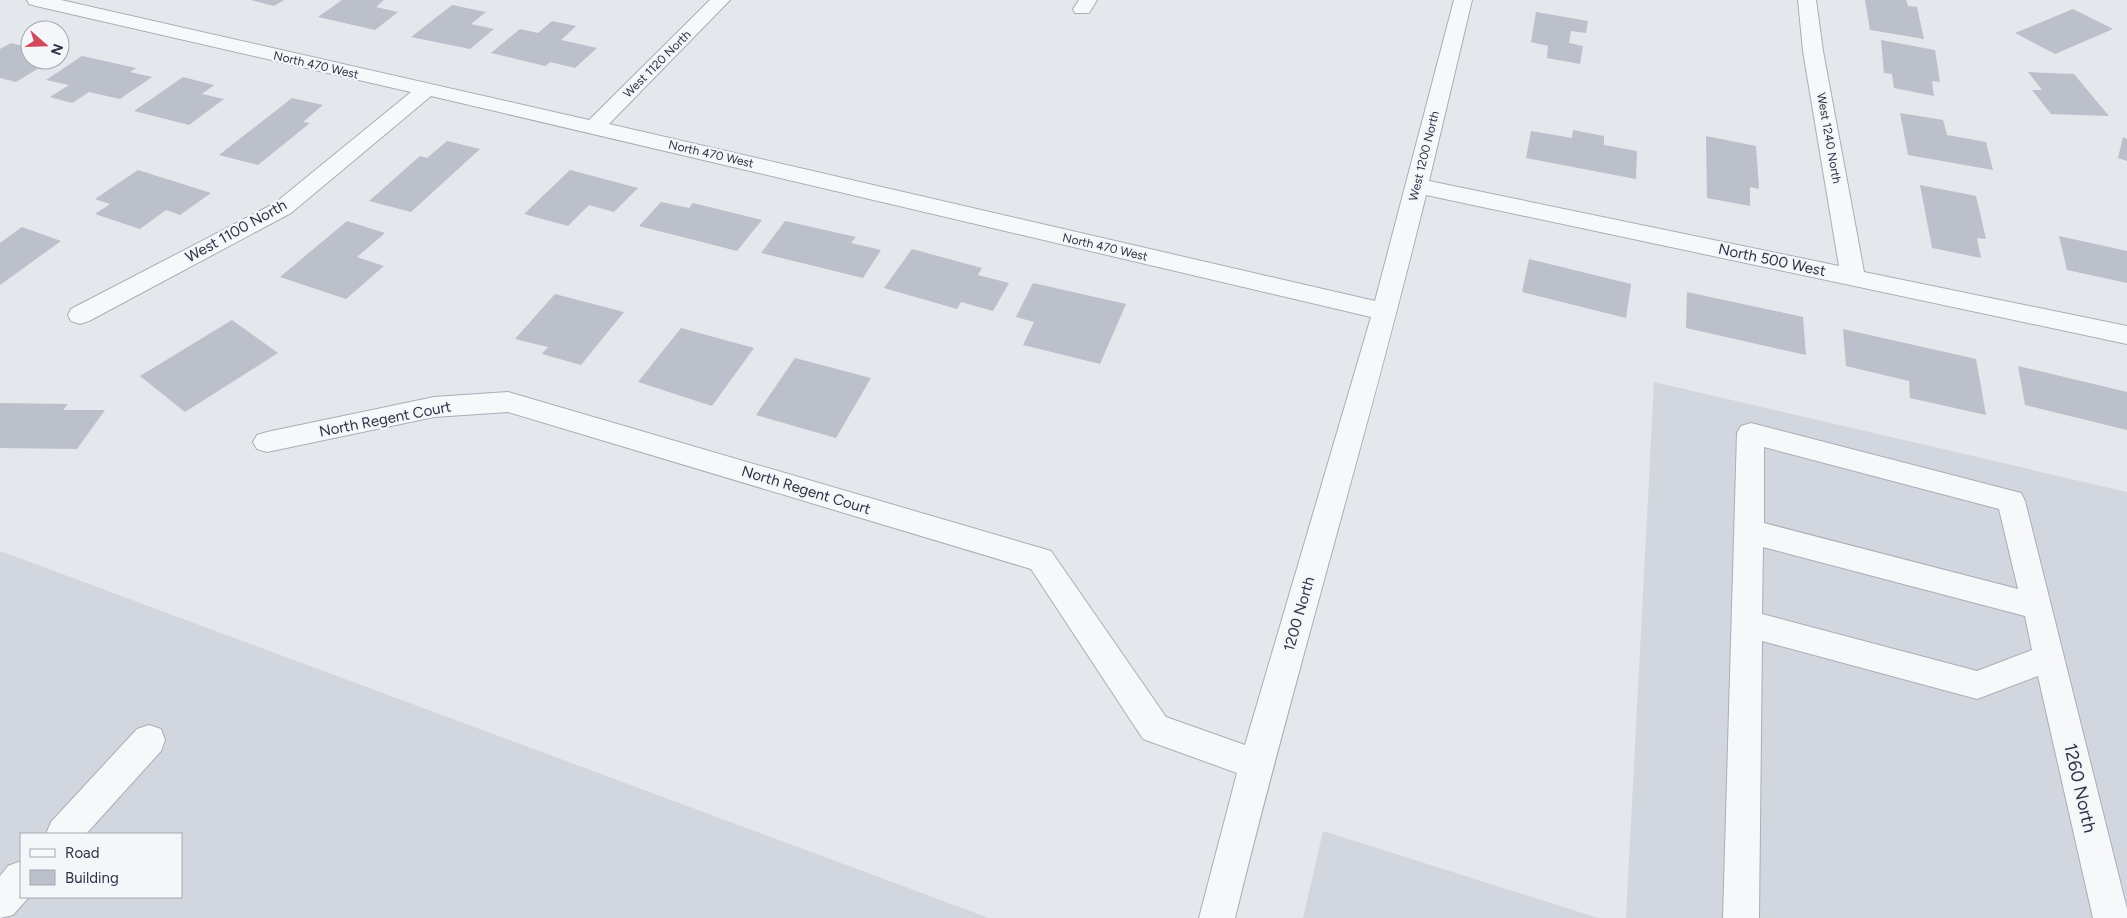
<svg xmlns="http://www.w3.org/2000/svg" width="2127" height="918" font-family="Figtree,sans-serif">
	<rect width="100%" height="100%" fill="#e4e7ec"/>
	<!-- built -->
	<g fill="#d2d6de" fill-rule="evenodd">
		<polygon points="1654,382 2127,492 2127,918 1626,918"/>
		<path d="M0 551 989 918H0ZM21 834H181V897H21Z"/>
		<polygon points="1323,831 1598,918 1303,918"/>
	</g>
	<!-- building -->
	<g fill="#bbc0ca">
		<polygon points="251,0 284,0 274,6"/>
		<polygon points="342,0 384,0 376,7 398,12 375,30 318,17"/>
		<polygon points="1865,0 1906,0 1908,6 1917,7 1924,39 1870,30"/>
		<polygon points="452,5 486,12 471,24 494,29 470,49 411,37"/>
		<polygon points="2073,9 2113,29 2055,54 2015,33"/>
		<polygon points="1536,12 1588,21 1586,33 1571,31 1569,43 1583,46 1580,64 1547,58 1548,46 1531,42"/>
		<polygon points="552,21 576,26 561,40 597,48 575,68 550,62 545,66 491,53 520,29 538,33"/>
		<polygon points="1881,40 1935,50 1940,82 1932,81 1934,96 1894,88 1892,74 1884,73"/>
		<polygon points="11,43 30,48 30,60 52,60 16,82 0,78 0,49"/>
		<polygon points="82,56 136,68 130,72 152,77 120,99 89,92 72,103 50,97 69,85 46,80"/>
		<polygon points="2028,72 2074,74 2109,116 2051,114 2032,90 2042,90"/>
		<polygon points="183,77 214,85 202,94 224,99 189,125 134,111"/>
		<polygon points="292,98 323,105 303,122 310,123 258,165 219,155"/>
		<polygon points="1900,113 1943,120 1947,135 1986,142 1993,170 1908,155"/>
		<polygon points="1573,130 1604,136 1604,145 1637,151 1636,179 1526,158 1531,131 1572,138"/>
		<polygon points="1706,136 1756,146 1759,189 1750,187 1750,206 1707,198"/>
		<polygon points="2123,137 2127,139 2127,161 2118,158"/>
		<polygon points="447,141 480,149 411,212 369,201 420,156 427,158"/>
		<polygon points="138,170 211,193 180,215 166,210 140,229 95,214 110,204 95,199"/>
		<polygon points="570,170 638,188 614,212 589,205 568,226 524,214"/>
		<polygon points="1920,185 1976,196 1986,239 1977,238 1981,258 1932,248"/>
		<polygon points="661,202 689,208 693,203 762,220 737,251 639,226"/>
		<polygon points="347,221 385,233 357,257 384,266 346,299 280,277"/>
		<polygon points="785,221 856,237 851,243 881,250 863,278 761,253"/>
		<polygon points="22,227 61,241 0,285 0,243"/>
		<polygon points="2059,236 2127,251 2127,283 2067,270"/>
		<polygon points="912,249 982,268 978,275 1009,283 993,311 961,302 957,309 884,288"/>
		<polygon points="1529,259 1631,284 1626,318 1522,292"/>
		<polygon points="1033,283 1126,304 1100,364 1023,345 1034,322 1016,317"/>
		<polygon points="1687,292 1803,317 1806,355 1686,328"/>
		<polygon points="555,294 624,312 581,365 542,354 548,347 515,339"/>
		<polygon points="232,320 278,353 185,412 140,376"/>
		<polygon points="681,328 754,348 712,406 638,382"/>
		<polygon points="1843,329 1976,359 1986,415 1910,398 1909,381 1846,366"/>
		<polygon points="795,358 871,378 836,438 756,415"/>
		<polygon points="2018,366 2127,392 2127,430 2025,405"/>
		<polygon points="0,403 68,404 63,410 105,410 77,449 0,448"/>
	</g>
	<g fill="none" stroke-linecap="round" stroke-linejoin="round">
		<defs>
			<g id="minor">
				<path d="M27 0H61L589 120 710 0H730L609 124 1375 301 1454 0H1472L1429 181 1839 266 1803 51 1798 0H1816L1823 51 1864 272 2127 326V344L1426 195C1367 437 1294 676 1235 918H1199L1237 773 1143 739 1031 569 508 412 434 417 267 452 257 449 253 442 257 435 267 432 434 397 508 392 1041 548 1051 551 1166 717 1245 745 1371 317 431 96 291 213 89 321 80 324 71 321 68 315 71 309 275 203 411 92 36 6 29 4Z"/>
				<polygon points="1079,0 1097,0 1089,13 1075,13 1073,9"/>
				<path d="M1751 423 2021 493 2025 501 2127 909V918H2093L2038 676 1977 699 1762 641 1759 918H1723L1737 433 1741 426ZM1764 447 1999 509 2018 589 1764 523ZM1763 547 2025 616 2032 650 1977 671 1762 614Z"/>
				<polygon points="149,725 161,729 165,740 161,751 86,834 46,834 51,822 137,729"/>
				<polygon points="21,861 21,897 29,897 13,915 0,918 0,876 8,866"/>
			</g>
		</defs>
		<!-- minor casing -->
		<use href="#minor" stroke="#a9aeb7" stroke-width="2"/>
		<!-- minor -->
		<use href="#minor" fill="#f7f8fa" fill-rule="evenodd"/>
	</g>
	<g text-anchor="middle" stroke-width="4.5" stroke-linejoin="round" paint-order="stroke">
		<!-- far-street labels -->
		<g font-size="12" fill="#2b3445" stroke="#f4f6f9">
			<text transform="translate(657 64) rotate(-45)" y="4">West 1120 North</text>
			<text transform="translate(316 65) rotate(13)" y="4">North 470 West</text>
			<text transform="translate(1829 138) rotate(80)" y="4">West 1240 North</text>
			<text transform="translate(711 154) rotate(13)" y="4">North 470 West</text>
			<text transform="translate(1424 156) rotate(-76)" y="4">West 1200 North</text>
			<text transform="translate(1105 247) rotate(13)" y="4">North 470 West</text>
		</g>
		<!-- street labels -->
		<g font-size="15" fill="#2b3445" stroke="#f4f6f9">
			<text transform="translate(236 231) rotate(-29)" y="5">West 1100 North</text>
			<text transform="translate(1772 260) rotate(12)" y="5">North 500 West</text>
			<text transform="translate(385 419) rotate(-11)" y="5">North Regent Court</text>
			<text transform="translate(806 490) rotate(17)" y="5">North Regent Court</text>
			<text transform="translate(1299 614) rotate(-74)" y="5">1200 North</text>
		</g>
		<!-- near-street labels -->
		<g font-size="18" fill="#2b3445" stroke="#f4f6f9">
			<text transform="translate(2080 788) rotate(77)" y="6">1260 North</text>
		</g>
	</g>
	<!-- legend -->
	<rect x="20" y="833" width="162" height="65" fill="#f4f6f9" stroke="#a4a8b1"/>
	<rect x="30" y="849" width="25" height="8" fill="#f7f8fa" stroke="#a4a8b1"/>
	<text x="65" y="858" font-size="15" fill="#2b3445">Road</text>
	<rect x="30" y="870" width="25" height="15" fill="#bbc0ca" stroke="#a4a8b1"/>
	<text x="65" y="883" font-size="15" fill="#2b3445">Building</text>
	<!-- north arrow -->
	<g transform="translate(45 45) rotate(110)"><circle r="24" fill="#f4f6f9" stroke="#a4a8b1"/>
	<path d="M0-4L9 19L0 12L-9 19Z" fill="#d1495b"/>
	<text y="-8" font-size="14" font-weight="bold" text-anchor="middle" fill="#2b3445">N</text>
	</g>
</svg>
